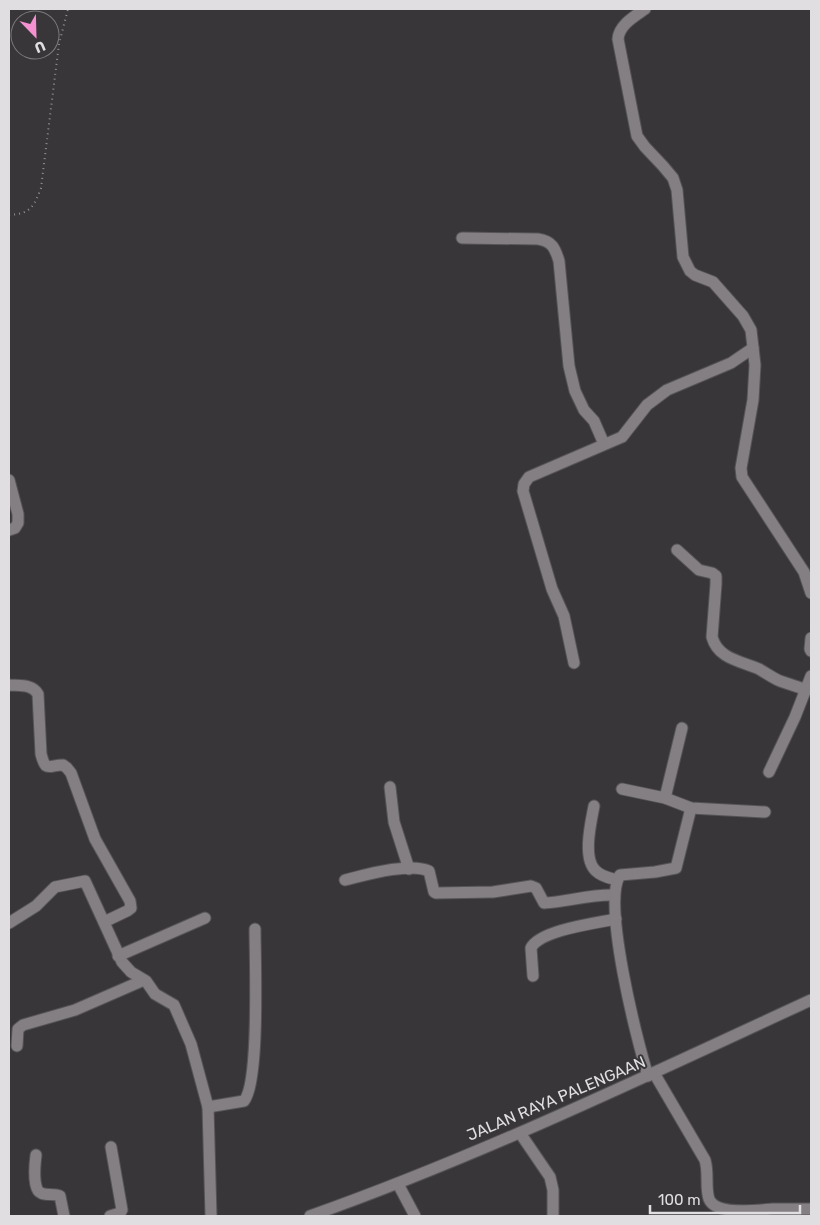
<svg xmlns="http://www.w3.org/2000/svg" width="820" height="1225" font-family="Rubik,sans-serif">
	<rect width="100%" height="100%" fill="#393639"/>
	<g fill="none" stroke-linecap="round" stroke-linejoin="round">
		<defs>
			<g id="minor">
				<path d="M645 9C635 16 619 25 618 39L637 136 645 147 663 166 673 178 677 190 683 257 690 271 695 275 713 282 743 316 751 330 755 365 753 400 741 468 742 477 804 572 811 593"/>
				<path d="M462 238 538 239C552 241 555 248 559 261L569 366 575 391 584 410 594 421 604 444"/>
				<polyline points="9,480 18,514 18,523 15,528 9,530"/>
				<path d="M677 550 699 570 712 573 716 576V584L712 637C718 659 741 661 759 669 766 673 773 678 780 681 789 684 798 687 807 690"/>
				<polyline points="811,638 810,649 811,651"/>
				<polyline points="574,663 564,616 552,589 523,491 524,484 529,477 622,437 647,405 667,390 731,363 753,348"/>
				<path d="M9 685C20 686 32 684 38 694L41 754C46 773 48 765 63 765L67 768 71 773 95 839 130 901 131 908 127 911 104 922"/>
				<polyline points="769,772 795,717 811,676"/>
				<polyline points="390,787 394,822 409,869"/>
				<polyline points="622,789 665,798 691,808 765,812"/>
				<polyline points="665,798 682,728"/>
				<path d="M594 806C591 822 582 859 596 871 602 877 610 878 617 880"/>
				<path d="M345 880C365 875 410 862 429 871L434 892 436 893 493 892 531 886 536 888 544 903C567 902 590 894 614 895"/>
				<polyline points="9,923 36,906 55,887 85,881 122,962 131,972 146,981 155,994 174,1005 191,1044 208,1107 211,1216"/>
				<polyline points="118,956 205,918"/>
				<path d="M533 976 531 948C540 930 597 923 616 919"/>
				<polyline points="17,1046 18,1029 23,1025 75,1010 144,980"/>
				<path d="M654 1073 705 1160C709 1173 705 1187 709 1199 716 1216 757 1210 772 1209 785 1209 798 1209 811 1209"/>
				<path d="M648 1076C637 1041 602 903 620 875L655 872 676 868 691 808"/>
				<path d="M208 1107 244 1101C260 1082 255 959 255 929"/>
				<polyline points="520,1133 550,1177 553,1190 553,1216"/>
				<path d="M36 1155C35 1163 32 1190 41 1193 47 1196 54 1193 60 1196L64 1216"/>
				<polyline points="398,1184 415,1216"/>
				<polyline points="110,1216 120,1213 122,1210 111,1147"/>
				<path d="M310 1216C482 1155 646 1076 811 1000"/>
			</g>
		</defs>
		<!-- minor casing -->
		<use href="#minor" stroke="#565456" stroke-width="13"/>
		<!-- path -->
		<path stroke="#939193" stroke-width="2" stroke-dasharray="1 4" stroke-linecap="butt" d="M9 215C30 214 34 207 41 188L59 44 68 9"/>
		<!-- minor -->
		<use href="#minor" stroke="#837f83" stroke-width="11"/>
	</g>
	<g text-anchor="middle" stroke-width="4" stroke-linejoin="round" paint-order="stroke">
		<!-- street labels -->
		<g font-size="16" fill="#e0dee0" stroke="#393639">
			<text transform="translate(556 1098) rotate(-23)" y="6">JALAN RAYA PALENGAAN</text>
		</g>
	</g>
	<!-- border -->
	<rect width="820" height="1225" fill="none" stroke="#e0dee0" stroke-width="20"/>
	<!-- north arrow -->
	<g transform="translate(35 35) rotate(157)"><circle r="24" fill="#393639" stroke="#7c797c"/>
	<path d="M0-4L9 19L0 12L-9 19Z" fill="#f590d1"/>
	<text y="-8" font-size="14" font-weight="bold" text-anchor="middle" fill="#e0dee0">U</text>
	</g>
	<!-- scale -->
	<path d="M650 1205v8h150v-8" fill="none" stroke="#e0dee0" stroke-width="2.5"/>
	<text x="658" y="1205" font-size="15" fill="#e0dee0" stroke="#393639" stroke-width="4" paint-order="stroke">100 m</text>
</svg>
